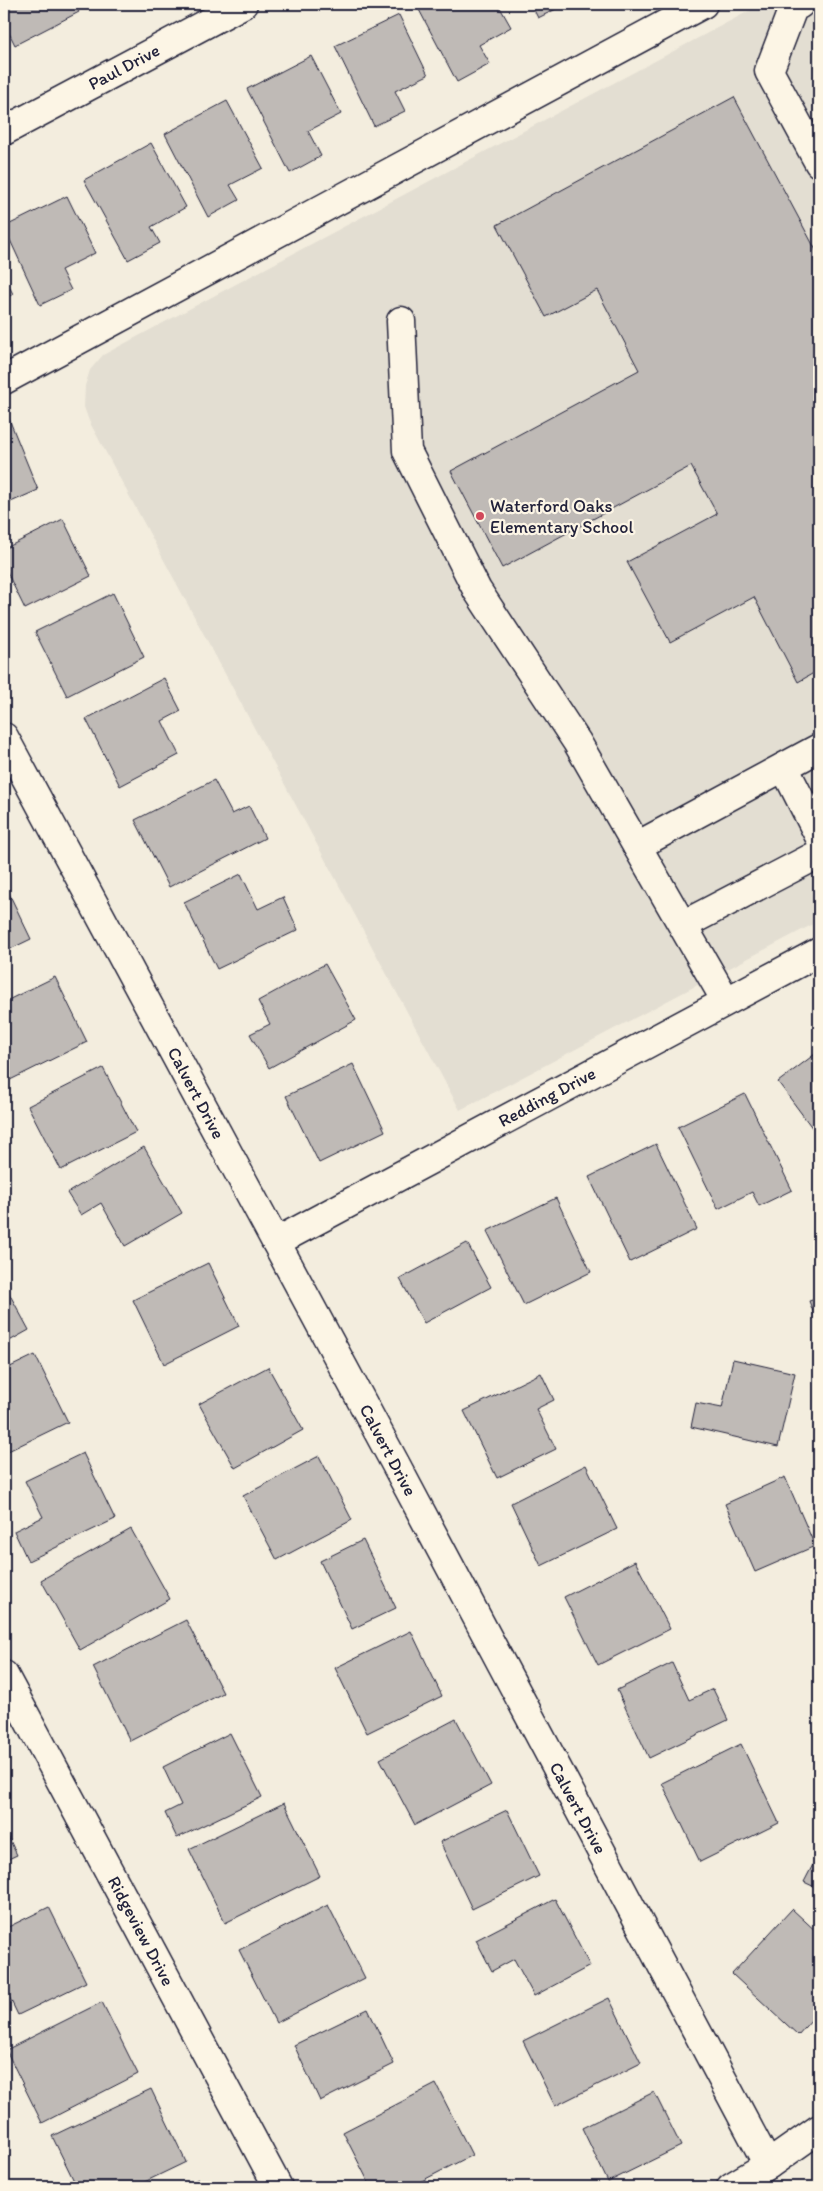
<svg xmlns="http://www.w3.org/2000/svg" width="823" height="2191" font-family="Itim,sans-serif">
	<rect width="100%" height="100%" fill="#f3edde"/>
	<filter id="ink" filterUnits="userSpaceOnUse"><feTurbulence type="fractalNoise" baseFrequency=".02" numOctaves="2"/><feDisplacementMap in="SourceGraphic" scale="10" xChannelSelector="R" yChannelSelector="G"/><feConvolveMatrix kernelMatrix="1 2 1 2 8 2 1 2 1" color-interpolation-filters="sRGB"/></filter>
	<g filter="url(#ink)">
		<!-- built -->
		<polygon fill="#e3ded2" points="762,4 819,4 819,921 460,1110 89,421 84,407 85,386 90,370 103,355"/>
		<!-- building -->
		<g fill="#bfbab6" stroke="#22223b">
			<polygon points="4,4 74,4 79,12 15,45 4,23"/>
			<polygon points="416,4 498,4 511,27 479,45 490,64 457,82"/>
			<polygon points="531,4 566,4 538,18"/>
			<polygon points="399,15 428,75 395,91 405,111 374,126 335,46"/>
			<polygon points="311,56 341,114 308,131 321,156 290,173 247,89"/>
			<polygon points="734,97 819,256 819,670 798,682 754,597 670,642 627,562 717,514 691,466 502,568 451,471 639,370 597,290 546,317 497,225"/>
			<polygon points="227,101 263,168 230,185 239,200 208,217 165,134"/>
			<polygon points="151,143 186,207 151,227 160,243 128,260 84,180"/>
			<polygon points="67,196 95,253 61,270 71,290 40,305 4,227"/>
			<polygon points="4,276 13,294 4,299"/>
			<polygon points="7,414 38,490 4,505 4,416"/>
			<polygon points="63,519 91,576 25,609 4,566 4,549"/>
			<polygon points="113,593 144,657 67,696 35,632"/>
			<polygon points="164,678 181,711 162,721 179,755 120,786 86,719"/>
			<polygon points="214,780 232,814 249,806 265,838 169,887 135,820"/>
			<polygon points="241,874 258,909 283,897 298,930 217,969 184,902"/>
			<polygon points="4,883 31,939 4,952"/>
			<polygon points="325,964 356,1020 269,1068 250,1034 270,1024 258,1001"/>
			<polygon points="55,977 87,1042 4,1083 4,1002"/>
			<polygon points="819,1051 819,1137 778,1082"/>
			<polygon points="353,1064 385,1131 319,1163 286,1096"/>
			<polygon points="103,1068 136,1132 61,1170 28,1106"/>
			<polygon points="745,1094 792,1190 759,1206 752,1192 718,1209 678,1127"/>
			<polygon points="656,1144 697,1229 630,1262 589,1177"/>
			<polygon points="144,1147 182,1213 125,1246 101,1203 81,1215 67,1193"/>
			<polygon points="556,1198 591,1272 524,1305 487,1231"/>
			<polygon points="467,1243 491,1287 424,1323 400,1279"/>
			<polygon points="208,1263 239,1326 164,1364 133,1300"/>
			<polygon points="4,1284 29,1330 4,1344"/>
			<polygon points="819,1298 819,1327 809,1301"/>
			<polygon points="35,1355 68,1422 4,1453 4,1370"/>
			<polygon points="733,1359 795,1373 778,1447 691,1427 696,1403 722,1408"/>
			<polygon points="268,1367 303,1430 235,1468 199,1404"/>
			<polygon points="541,1373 554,1400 536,1409 556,1449 497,1478 464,1411"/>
			<polygon points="83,1453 115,1519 28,1561 14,1531 43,1517 25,1481"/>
			<polygon points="319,1456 352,1520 277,1560 243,1496"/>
			<polygon points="586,1465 617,1529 541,1566 511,1503"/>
			<polygon points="785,1477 815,1546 755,1572 725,1504"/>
			<polygon points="131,1529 170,1599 80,1650 41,1580"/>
			<polygon points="363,1540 396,1608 352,1629 320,1561"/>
			<polygon points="635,1561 670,1629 598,1665 564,1597"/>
			<polygon points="186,1620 223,1693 130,1741 93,1667"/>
			<polygon points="411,1631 442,1696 367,1733 335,1668"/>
			<polygon points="672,1663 689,1700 713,1689 728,1720 649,1758 617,1690"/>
			<polygon points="456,1719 491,1785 415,1825 380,1759"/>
			<polygon points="230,1733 262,1797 177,1838 165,1813 181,1805 163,1767"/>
			<polygon points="741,1744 779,1823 700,1862 662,1783"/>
			<polygon points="284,1803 320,1876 225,1923 189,1849"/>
			<polygon points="507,1810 539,1876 472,1909 440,1842"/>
			<polygon points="4,1828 17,1855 4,1861"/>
			<polygon points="819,1853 819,1889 804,1882"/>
			<polygon points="555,1899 590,1966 534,1996 514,1959 492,1971 476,1940"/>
			<polygon points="328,1905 365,1978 276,2023 239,1950"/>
			<polygon points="49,1907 86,1982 18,2015 4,1986 4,1929"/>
			<polygon points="792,1909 819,1934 819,2011 798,2035 732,1974"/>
			<polygon points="609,1998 641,2063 555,2106 523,2041"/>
			<polygon points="102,2002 138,2074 42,2123 6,2050"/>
			<polygon points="368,2009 394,2064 320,2101 294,2045"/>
			<polygon points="436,2084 472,2155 410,2187 371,2187 343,2132"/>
			<polygon points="151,2089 186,2162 134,2187 77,2187 52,2136"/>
			<polygon points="654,2092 681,2146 608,2182 582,2128"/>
			<polygon points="198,2179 202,2187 182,2187"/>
		</g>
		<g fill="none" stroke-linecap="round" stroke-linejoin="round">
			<defs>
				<g id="minor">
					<polyline points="800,4 793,8 769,71 819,163"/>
					<polyline points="4,131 243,4"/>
					<polyline points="401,321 407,451 477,590 577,742 726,1001"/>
					<polyline points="4,380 703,4"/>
					<polyline points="4,737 396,1465 768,2165"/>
					<polyline points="784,767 819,836"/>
					<polyline points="637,846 819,748"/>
					<polyline points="683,925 819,854"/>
					<polyline points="276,1242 819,952"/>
					<polyline points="4,1675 278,2187"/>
					<polyline points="731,2187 768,2165 819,2129"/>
				</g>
			</defs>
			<!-- minor casing -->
			<use href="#minor" stroke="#22223b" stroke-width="31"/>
			<!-- minor -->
			<use href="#minor" stroke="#fcf5e5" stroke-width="28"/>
		</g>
	</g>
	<!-- markers -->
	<circle fill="#d1495b" stroke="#fcf5e5" stroke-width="2" cx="480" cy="516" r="5"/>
	<g text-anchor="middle" stroke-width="4.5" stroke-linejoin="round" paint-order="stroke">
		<!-- street labels -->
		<g font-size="18" fill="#22223b" stroke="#fcf5e5">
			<text transform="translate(124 67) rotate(-28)" y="6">Paul Drive</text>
			<text transform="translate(196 1093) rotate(62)" y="6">Calvert Drive</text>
			<text transform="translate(547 1097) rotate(-28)" y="6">Redding Drive</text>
			<text transform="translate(388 1450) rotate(62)" y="6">Calvert Drive</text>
			<text transform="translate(578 1808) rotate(62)" y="6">Calvert Drive</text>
			<text transform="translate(141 1931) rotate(62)" y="6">Ridgeview Drive</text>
		</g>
		<!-- poi labels -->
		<g font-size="18" fill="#22223b" stroke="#fcf5e5" text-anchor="start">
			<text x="490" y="512">Waterford Oaks<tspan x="490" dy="21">Elementary School</tspan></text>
		</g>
	</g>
	<!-- margin -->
	<rect width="823" height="2191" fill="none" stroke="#fcf5e5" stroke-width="20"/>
	<rect x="10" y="10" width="803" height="2171" fill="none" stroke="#22223b" stroke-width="2" filter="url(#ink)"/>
</svg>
